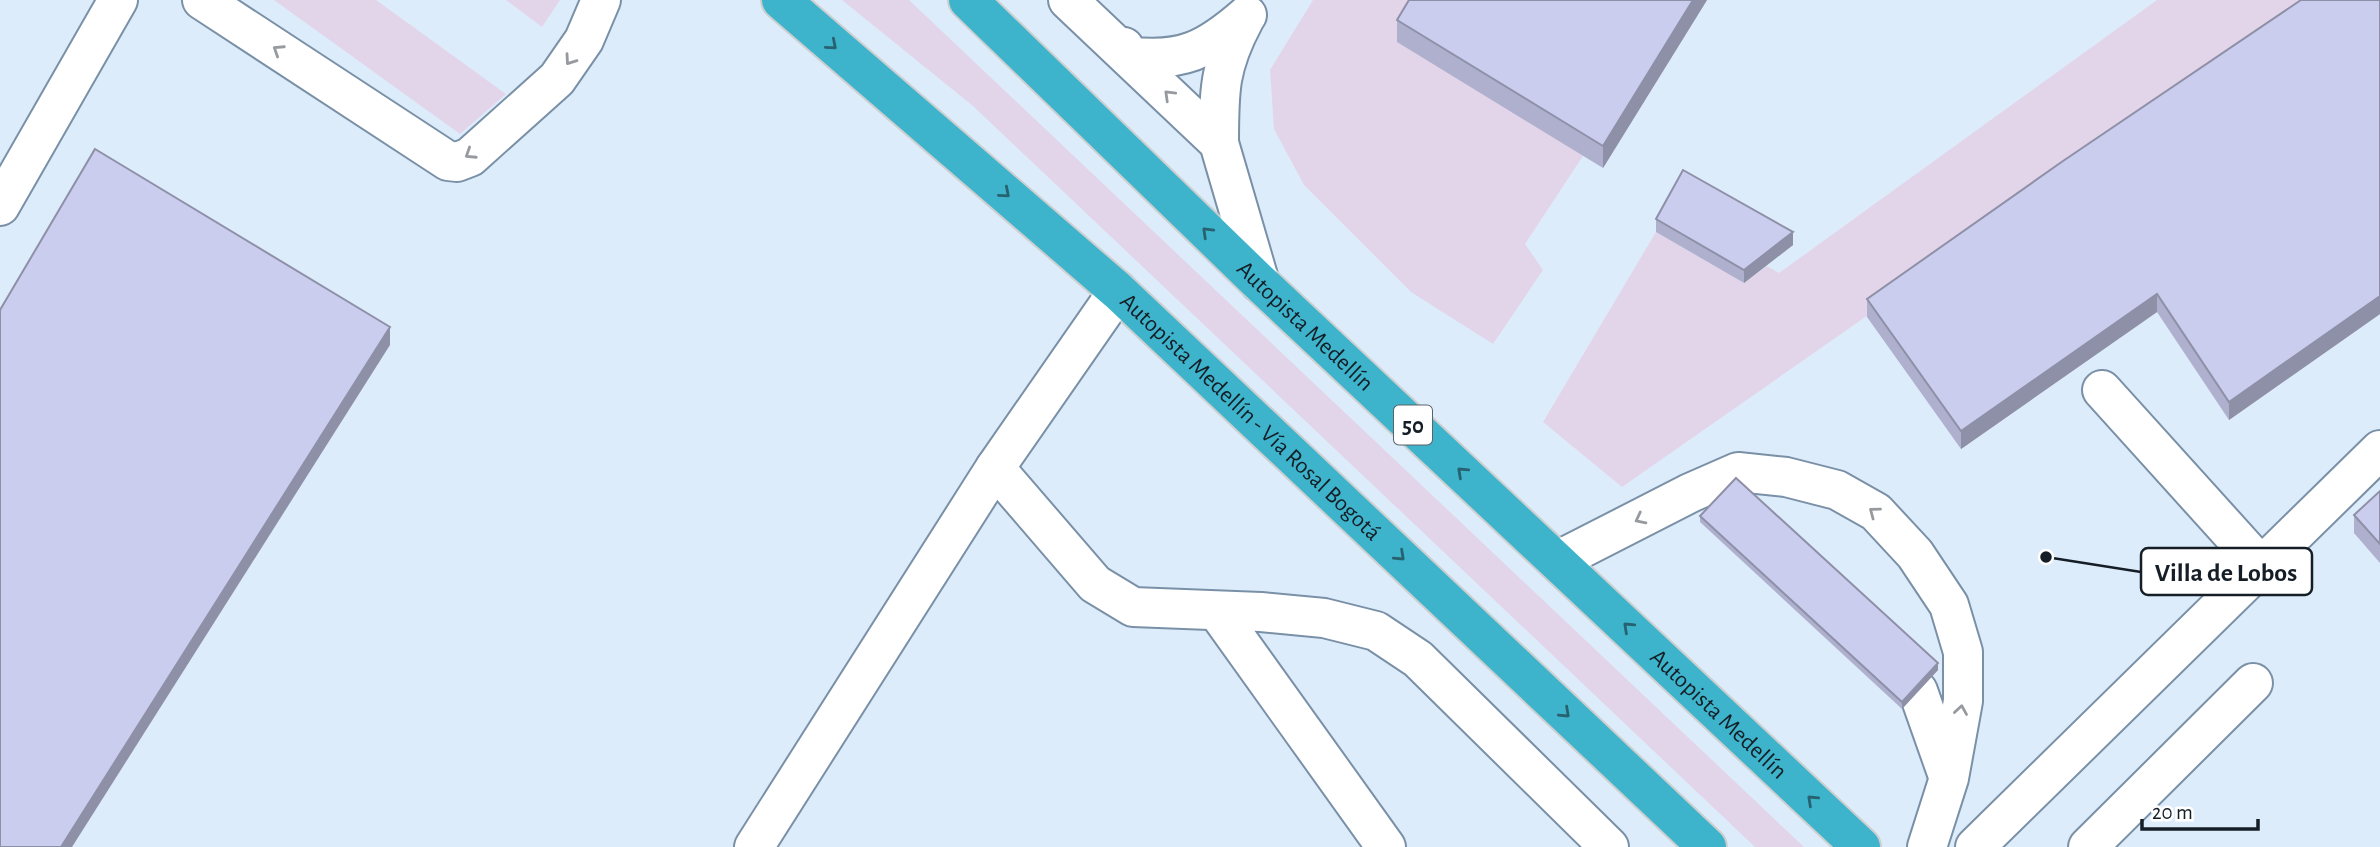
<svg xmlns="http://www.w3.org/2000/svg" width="2380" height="847" font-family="'Alegreya Sans',sans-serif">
	<rect width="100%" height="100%" fill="#ddecfb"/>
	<!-- green -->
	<g fill="#e3d5e9">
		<polygon points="274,0 376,0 506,94 460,134"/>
		<polygon points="506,0 560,0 542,27"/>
		<polygon points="842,0 909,0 1804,847 1755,847 973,106"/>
		<polygon points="1313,0 1423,0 1404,32 1583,156 1525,244 1543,270 1493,344 1411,292 1304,185 1274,129 1270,70"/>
		<polygon points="2157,0 2327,0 2063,179 1622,487 1543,422 1656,232 1744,283 1767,266 1779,273"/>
	</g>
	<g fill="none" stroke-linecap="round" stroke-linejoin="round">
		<defs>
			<g id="minor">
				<polyline points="202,0 448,161 457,162 470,157 557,79 584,40 601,0"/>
				<polyline points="1068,0 1219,143 1260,283"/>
				<path d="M1124 47 1128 56C1182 63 1207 50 1247 15"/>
				<path d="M1219 143C1219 90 1219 67 1244 20"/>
				<polyline points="0,206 118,0"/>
				<polyline points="2102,390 2261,566"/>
				<polyline points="995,468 1095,584 1133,607 1261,612 1324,618 1376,631 1418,659 1609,847"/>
				<polyline points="1557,561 1690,493 1738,472 1786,477 1837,490 1876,512 1915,554 1949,605 1963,652 1963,701 1949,778 1927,847"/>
				<polyline points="1217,611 1386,847"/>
				<polyline points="1918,691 1948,776"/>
				<polyline points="754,847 995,468 1118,291"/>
				<polyline points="1975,847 2380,450"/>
				<polyline points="2088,847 2253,683"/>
			</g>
			<g id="highway">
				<path id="s1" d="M781 0 1118 291 1707 847"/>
				<path id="s2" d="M968 0 1260 283 1861 847"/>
			</g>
		</defs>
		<!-- minor casing -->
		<use href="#minor" stroke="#7990a7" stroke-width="42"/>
		<!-- highway casing -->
		<use href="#highway" stroke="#cccecf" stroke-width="42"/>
		<!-- minor -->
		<use href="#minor" stroke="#fff" stroke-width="38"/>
		<!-- highway -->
		<use href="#highway" stroke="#3db4cb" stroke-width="38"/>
	</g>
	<!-- wall -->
	<g fill="#afb0ce">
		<polygon points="1409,0 1707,0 1603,168 1397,42 1397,20"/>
		<polygon points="2380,0 2380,314 2229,420 2157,312 1961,449 1867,317 1867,299"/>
		<polygon points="1656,219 1793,245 1744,283 1656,232"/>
		<polygon points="2380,491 2380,563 2354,533 2354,515"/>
		<polygon points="1700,516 1938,670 1902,709 1700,522"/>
	</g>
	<!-- shaded-wall -->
	<g fill="#8e90a7">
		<polygon points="1693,0 1707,0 1603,168 1603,146"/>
		<polygon points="1793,232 1793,245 1744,283 1744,270"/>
		<polygon points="2157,294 2157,312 1961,449 1961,431"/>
		<polygon points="2380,296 2380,314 2229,420 2229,402"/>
		<polygon points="390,327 390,345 72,847 61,847"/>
		<polygon points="1938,663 1938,670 1902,709 1902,702"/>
	</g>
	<!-- building -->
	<g fill="#cbcdef" stroke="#8e90a7" stroke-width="2">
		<polygon points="1409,0 1693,0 1603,146 1397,20"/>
		<polygon points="2301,0 2380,0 2380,296 2229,402 2157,294 1961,431 1867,299 2063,161"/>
		<polygon points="95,149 390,327 61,847 0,847 0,310"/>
		<polygon points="1683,170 1793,232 1744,270 1656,219"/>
		<polygon points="1736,478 1938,663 1902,702 1700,516"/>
		<polygon points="2380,491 2380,544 2354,515"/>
	</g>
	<!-- one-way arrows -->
	<defs><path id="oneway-chevron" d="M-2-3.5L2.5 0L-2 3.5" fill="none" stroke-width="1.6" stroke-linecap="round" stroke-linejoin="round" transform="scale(1.75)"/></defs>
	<g stroke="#276271">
		<use href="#oneway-chevron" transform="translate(832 45) rotate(41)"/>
		<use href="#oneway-chevron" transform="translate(1005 193) rotate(41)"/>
		<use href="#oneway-chevron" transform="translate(1207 232) rotate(-136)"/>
		<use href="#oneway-chevron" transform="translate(1462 472) rotate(-137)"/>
		<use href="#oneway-chevron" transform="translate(1400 556) rotate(43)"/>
		<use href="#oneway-chevron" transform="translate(1628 627) rotate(-137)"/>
		<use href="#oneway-chevron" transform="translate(1565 713) rotate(43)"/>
		<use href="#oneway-chevron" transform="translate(1812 800) rotate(-137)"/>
	</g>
	<g stroke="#969a9e">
		<use href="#oneway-chevron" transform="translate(278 50) rotate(-147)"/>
		<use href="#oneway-chevron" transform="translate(570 60) rotate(125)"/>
		<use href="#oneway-chevron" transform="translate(1169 95) rotate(-136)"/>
		<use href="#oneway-chevron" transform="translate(470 154) rotate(147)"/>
		<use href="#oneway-chevron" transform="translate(1874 512) rotate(-143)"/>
		<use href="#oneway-chevron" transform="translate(1640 519) rotate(153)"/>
		<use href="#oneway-chevron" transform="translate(1961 710) rotate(-81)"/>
	</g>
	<g text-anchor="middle" stroke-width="7" stroke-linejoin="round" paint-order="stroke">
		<!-- shield labels -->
		<rect fill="#fff" stroke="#5b6268" stroke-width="2" x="1394" y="405.5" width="38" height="39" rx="5"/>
		<g font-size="23" font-weight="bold" fill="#151e27">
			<text x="1413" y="433">50</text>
		</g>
		<!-- street labels -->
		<g font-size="24" fill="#151e27" stroke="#fff">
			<text dy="8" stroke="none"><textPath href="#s2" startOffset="469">Autopista Medellín</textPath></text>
			<text dy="8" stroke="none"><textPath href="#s1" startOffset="628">Autopista Medellín - Vía Rosal Bogotá</textPath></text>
			<text dy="8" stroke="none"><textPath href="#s2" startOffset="1036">Autopista Medellín</textPath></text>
		</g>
	</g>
	<!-- callouts -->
	<path fill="none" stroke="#151e27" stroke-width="2.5" d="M2046 557L2141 572"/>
	<circle fill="#151e27" stroke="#fff" stroke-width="2.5" cx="2046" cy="557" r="7"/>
	<rect fill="#fff" stroke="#151e27" stroke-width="2.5" x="2141" y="548" width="171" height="47" rx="7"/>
	<g font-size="26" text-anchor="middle" font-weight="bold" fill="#151e27">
		<text x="2226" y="581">Villa de Lobos</text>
	</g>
	<!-- scale -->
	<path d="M2142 819v10h116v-10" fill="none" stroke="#151e27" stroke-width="3.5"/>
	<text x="2152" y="819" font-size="21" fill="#151e27" stroke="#ffffff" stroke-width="5" paint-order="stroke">20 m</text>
</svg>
